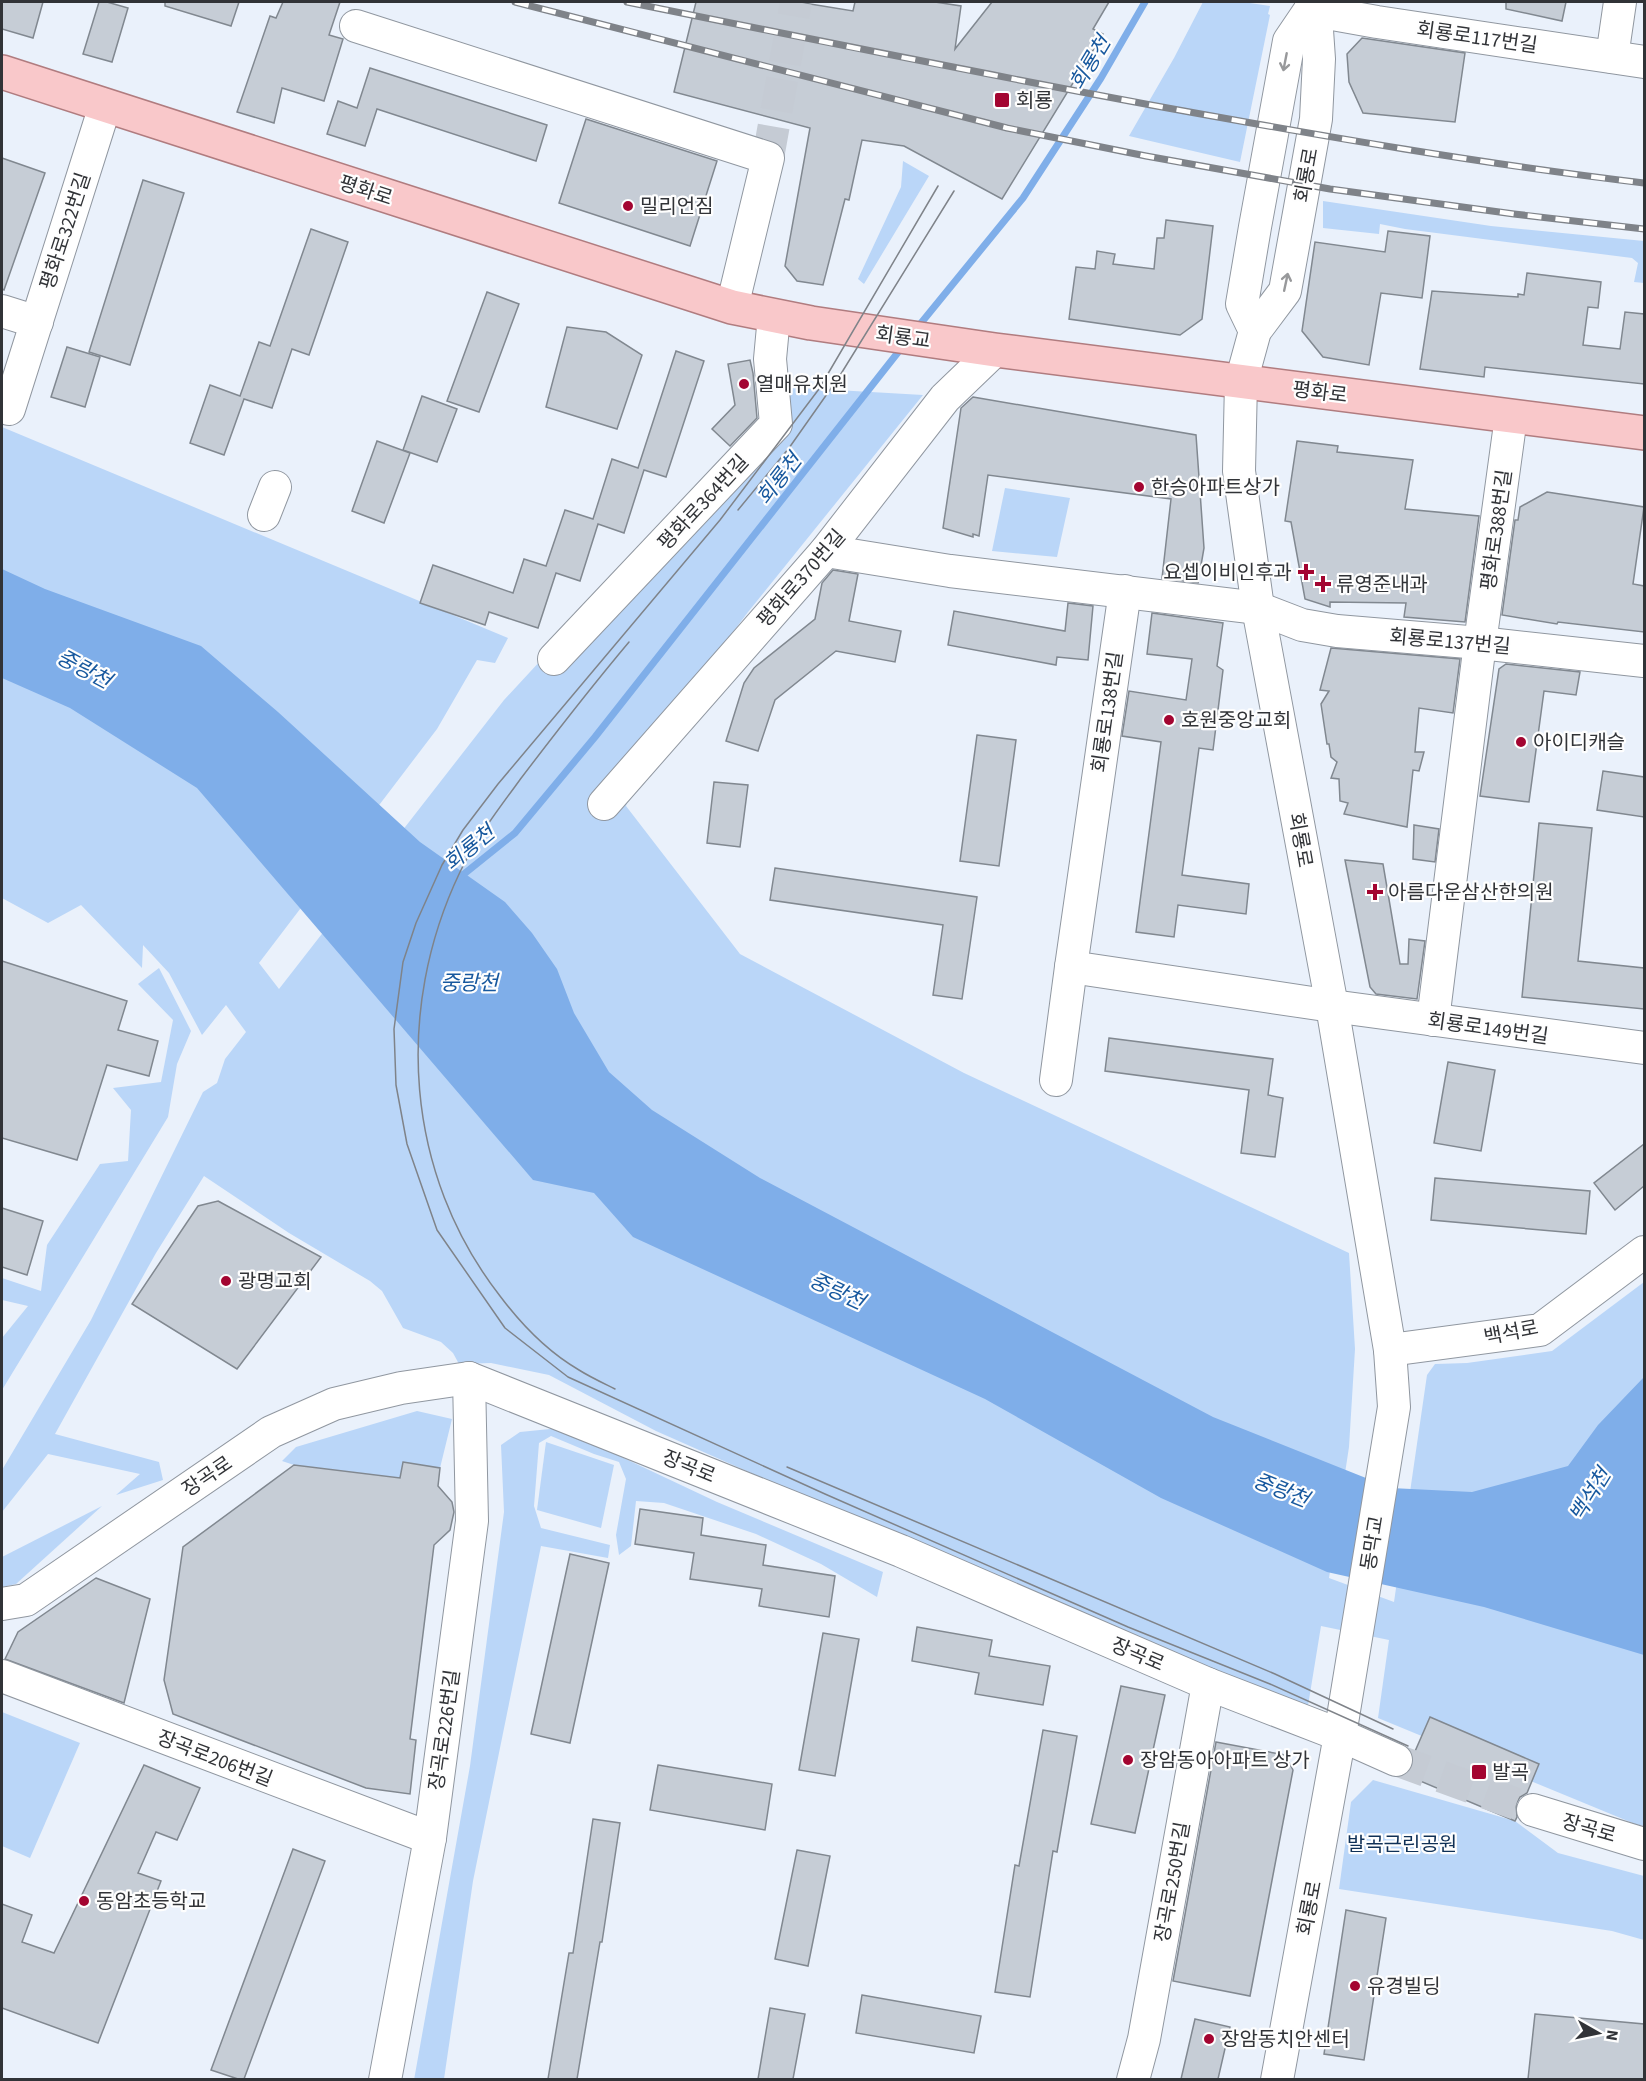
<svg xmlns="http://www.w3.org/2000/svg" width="1646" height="2081" font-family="'Source Sans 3','Noto Sans KR',sans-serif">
	<rect width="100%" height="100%" fill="#eaf1fb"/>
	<!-- green -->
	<g fill="#bad6f8">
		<polygon points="1203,2 1243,2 1270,6 1268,14 1270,15 1240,162 1129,136 1174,58"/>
		<polygon points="903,161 929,176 864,284 858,279 901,187"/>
		<polygon points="1323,201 1491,226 1644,241 1644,283 1634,282 1638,263 1632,258 1405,229 1380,224 1379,234 1323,228"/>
		<polygon points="784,387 923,395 748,612 641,755 626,806 740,954 964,1073 1349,1253 1355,1349 1349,1447 1329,1578 1394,1602 1427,1375 1435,1364 1467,1363 1552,1351 1644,1282 1644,1826 1635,1824 1378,1718 1389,1640 1321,1626 1306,1718 656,1431 549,1375 491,1363 459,1364 453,1353 441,1342 403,1328 382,1291 370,1281 289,1233 204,1176 156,1253 55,1434 159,1462 163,1480 116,1495 140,1474 48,1454 2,1512 2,1470 91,1320 203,1092 217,1083 225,1059 246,1032 226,1005 202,1035 169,973 143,945 142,968 81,905 48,923 2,898 2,427 508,638 495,663 477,660 437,729 259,963 279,989 504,700 750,434"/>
		<polygon points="1005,488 1070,498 1057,557 992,551"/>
		<polygon points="159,968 191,1031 177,1064 168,1117 2,1390 2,1338 28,1306 2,1300 2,1278 41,1291 47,1245 100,1164 128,1161 131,1110 113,1088 161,1082 173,1020 138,984"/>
		<polygon points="417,1411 452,1419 440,1468 403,1462 400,1478 294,1465 282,1461 296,1447"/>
		<polygon points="560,1428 717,1502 883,1572 877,1597 821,1564 756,1534 664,1503 636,1501 631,1546 619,1555 616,1535 626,1479 619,1462 594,1454 551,1436 539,1443 534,1506 541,1528 610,1545 608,1558 541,1546 473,1881 444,2079 425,2078 414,2080 470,1766 504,1512 501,1445 520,1432"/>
		<polygon points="546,1442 614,1465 601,1528 537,1510"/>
		<polygon points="102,1506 16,1584 2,1587 2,1557"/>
		<polygon points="2,1712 80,1743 30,1858 2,1846"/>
		<polygon points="1373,1780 1515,1821 1558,1853 1644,1876 1644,1940 1612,1931 1339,1889 1351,1802"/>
	</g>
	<!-- water -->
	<polygon fill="#7faee9" points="2,569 45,589 201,646 278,712 420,842 505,902 532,933 557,969 574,1013 609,1072 652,1110 760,1178 1213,1417 1391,1488 1472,1492 1568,1466 1598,1425 1644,1377 1644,1655 1484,1607 1327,1572 1161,1498 985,1399 633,1237 594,1193 533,1180 197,788 70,708 2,678"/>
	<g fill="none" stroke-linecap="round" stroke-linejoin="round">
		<!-- stream -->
		<g stroke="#7faee9" stroke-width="7">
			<polyline points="917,328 1023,198 1101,78 1145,2"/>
			<polyline points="459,878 515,833 595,737 903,346"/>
		</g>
	</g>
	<!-- building -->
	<g fill="#c6cdd6" stroke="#818890" stroke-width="1.5">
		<polygon points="2,2 43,2 33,38 2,29"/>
		<polygon points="99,2 107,2 128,8 112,62 83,54"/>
		<polygon points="165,2 239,2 231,26 165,6"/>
		<polygon points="283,2 340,2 329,35 343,39 324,101 282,88 274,123 237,112 270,16 276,18"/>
		<polygon points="696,2 798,2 853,11 855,2 935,2 961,6 955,49 992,2 1109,2 1093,29 1103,34 1002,199 904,146 862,140 849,200 845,199 823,285 797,281 785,266 810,128 674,92"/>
		<polygon points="1506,2 1566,2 1562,21 1506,9"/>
		<polygon points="1362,38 1465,53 1455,122 1363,113 1349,82 1347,54"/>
		<polygon points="370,68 547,125 536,161 377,109 365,146 327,134 338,101 357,108"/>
		<polygon points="586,119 717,161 690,246 559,203"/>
		<polygon points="2,158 45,173 4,290 2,289"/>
		<polygon points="143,180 184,193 130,365 89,352"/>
		<polygon points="1166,220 1213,226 1202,319 1180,335 1069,319 1076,267 1095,269 1097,251 1115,254 1113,264 1154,269 1157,238 1164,238"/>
		<polygon points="311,229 348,242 309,355 292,349 272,408 244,399 224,455 190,443 210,385 240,396 259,342 270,346"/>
		<polygon points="1388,231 1430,236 1422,298 1381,293 1369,365 1323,357 1302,331 1315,242 1385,252"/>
		<polygon points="1527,273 1601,282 1598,308 1588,307 1583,345 1620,349 1625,312 1644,314 1644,384 1485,367 1484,377 1420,369 1432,291 1518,297 1518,294 1524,295"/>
		<polygon points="487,292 519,304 479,412 447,401"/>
		<polygon points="567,327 606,332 642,355 617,429 546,407"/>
		<polygon points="67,347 100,357 85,407 51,397"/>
		<polygon points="676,351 704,361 666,477 644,470 624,533 598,524 580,581 556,573 538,628 489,612 485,625 420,603 433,565 513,593 524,559 546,566 565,510 593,519 612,459 638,468"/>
		<polygon points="750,360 753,373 757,418 730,446 712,429 735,405 728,364"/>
		<polygon points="422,396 457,409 437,462 403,450"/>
		<polygon points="973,397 1196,435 1204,548 1198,583 1162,578 1171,499 988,475 979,536 973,534 973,537 943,528 961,408"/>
		<polygon points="377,441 410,453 384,523 352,511"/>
		<polygon points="1297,441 1338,446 1337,452 1413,460 1405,509 1479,516 1465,622 1404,617 1406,603 1330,602 1330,607 1305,599 1291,522 1285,521"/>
		<polygon points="1547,492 1644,507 1633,584 1644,586 1644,632 1558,622 1557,624 1502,615 1515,520 1518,520 1520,507"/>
		<polygon points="833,570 858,574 849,621 901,631 895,662 836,651 775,700 758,751 726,741 744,683 754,668 815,619 822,583"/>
		<polygon points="1068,603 1093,606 1088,660 1057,657 1056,665 948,645 954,611 1065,631"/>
		<polygon points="1152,613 1223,623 1217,666 1223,670 1213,750 1199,748 1182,875 1249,884 1246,914 1178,905 1174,937 1136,932 1161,742 1122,736 1129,691 1186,700 1192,659 1147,654"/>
		<polygon points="1331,648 1460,659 1453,713 1419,708 1415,752 1424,752 1419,771 1413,770 1407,827 1344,814 1348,803 1340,801 1339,779 1331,778 1337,762 1331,757 1329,744 1327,744 1321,704 1329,691 1320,690"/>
		<polygon points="1506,664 1580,672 1576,695 1544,691 1529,802 1480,796 1499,669"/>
		<polygon points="977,735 1016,740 999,866 960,861"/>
		<polygon points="1603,771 1644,777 1644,817 1597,810"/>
		<polygon points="714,782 748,785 740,847 707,843"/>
		<polygon points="1539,823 1592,828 1578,961 1644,968 1644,1009 1522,997"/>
		<polygon points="1414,825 1439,829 1435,862 1413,859"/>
		<polygon points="1345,860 1383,864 1400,964 1408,964 1409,939 1425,941 1417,999 1376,994 1370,987"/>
		<polygon points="775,868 977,897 962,999 933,995 943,925 770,900"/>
		<polygon points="2,961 127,1001 118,1030 158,1041 149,1076 107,1065 77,1160 2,1138"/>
		<polygon points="1109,1038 1273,1059 1268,1095 1283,1098 1275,1157 1241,1153 1249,1090 1105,1071"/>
		<polygon points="1448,1062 1495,1070 1481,1151 1434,1143"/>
		<polygon points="1644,1144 1644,1186 1615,1210 1594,1183"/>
		<polygon points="1435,1178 1590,1191 1586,1234 1431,1220"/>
		<polygon points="218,1201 321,1257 237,1369 132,1304 198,1206"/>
		<polygon points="2,1208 43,1221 27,1275 2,1267"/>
		<polygon points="403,1462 440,1468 438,1486 452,1502 454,1512 450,1530 434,1545 410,1739 416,1740 410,1794 366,1788 173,1714 164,1680 183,1547 294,1465 400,1478"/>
		<polygon points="640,1509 703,1518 701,1535 766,1545 763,1565 835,1576 829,1617 759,1606 762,1589 690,1579 694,1553 635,1544"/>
		<polygon points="570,1554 609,1563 570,1743 531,1734"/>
		<polygon points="96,1578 150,1599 124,1703 5,1659 18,1632"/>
		<polygon points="917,1627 992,1640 989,1656 1050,1666 1043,1705 975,1694 979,1673 912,1661"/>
		<polygon points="823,1633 859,1639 835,1776 799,1770"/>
		<polygon points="1121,1686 1165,1695 1135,1833 1091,1824"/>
		<polygon points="1430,1717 1539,1764 1527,1793 1520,1797 1516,1804 1517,1817 1515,1821 1406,1775 1413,1767 1413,1756"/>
		<polygon points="1043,1730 1077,1736 1057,1852 1053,1851 1030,1997 995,1992 1015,1865 1019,1866"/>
		<polygon points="1216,1742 1285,1755 1293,1770 1250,1996 1173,1981"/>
		<polygon points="144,1765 200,1788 177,1840 156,1832 138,1873 161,1881 98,2043 2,2008 2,1904 32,1915 22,1942 54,1953"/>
		<polygon points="658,1765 772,1784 765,1830 650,1810"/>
		<polygon points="593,1819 620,1823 602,1942 600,1942 577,2079 548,2079 569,1953 573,1953"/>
		<polygon points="293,1849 325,1861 244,2079 238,2079 211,2070"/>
		<polygon points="797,1850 830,1856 808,1966 775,1959"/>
		<polygon points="1346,1910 1386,1918 1364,2060 1324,2054"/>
		<polygon points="862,1995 981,2016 974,2053 856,2033"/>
		<polygon points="770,2008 805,2014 793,2079 758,2079"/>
		<polygon points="1535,2014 1644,2024 1644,2079 1528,2079"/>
		<polygon points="1195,2019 1230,2027 1218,2079 1181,2079"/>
	</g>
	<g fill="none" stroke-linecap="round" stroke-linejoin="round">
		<!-- minor-tunnel -->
		<g stroke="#c5cbd4" stroke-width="32" stroke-dasharray="32 16" stroke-linecap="butt">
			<polyline points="768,158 796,2"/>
			<polyline points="1396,1760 1533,1810"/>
		</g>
		<defs>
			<g id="minor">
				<polyline points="1310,10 1377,22 1644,62"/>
				<polyline points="356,26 768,158 732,307"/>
				<polyline points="1612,57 1620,2"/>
				<polyline points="2,311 37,322"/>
				<polyline points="1255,331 1242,304 1255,227 1289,41 1310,10 1312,2"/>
				<polyline points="9,409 105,106"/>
				<polyline points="264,515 275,487"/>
				<polyline points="826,551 950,571 1258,608 1302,625 1337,631 1480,643 1644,661"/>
				<polyline points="1125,591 1071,967 1332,1006 1644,1048"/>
				<polyline points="554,659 776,424 770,359 774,316"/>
				<polyline points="604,804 826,551 945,398 995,350"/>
				<polyline points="1433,1020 1480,643 1511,417"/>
				<polyline points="1056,1080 1071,967"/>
				<polyline points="1390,1350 1540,1330 1644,1252"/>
				<polyline points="2,1604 26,1600 271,1432 334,1404 401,1388 469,1378 901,1551 1208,1684 1340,1735 1396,1760"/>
				<polyline points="2,1676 430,1838"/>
				<polyline points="1533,1810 1644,1844"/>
				<polyline points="385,2080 430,1838 472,1521 469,1378"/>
				<polyline points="1133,2080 1144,2039 1208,1684"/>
				<polyline points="1277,2080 1340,1735 1394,1407 1390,1350 1332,1006 1258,608 1239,471 1241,382 1255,331 1285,291 1316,119 1319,59 1317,30 1310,10"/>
			</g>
			<polyline id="major" points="2,72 732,307 811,323 995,350 1644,433"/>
		</defs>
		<!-- minor casing -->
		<use href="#minor" stroke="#9097a0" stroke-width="34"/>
		<!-- major casing -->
		<use href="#major" stroke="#b07c7f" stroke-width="36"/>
		<!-- minor -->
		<use href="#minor" stroke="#fff" stroke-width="32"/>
		<!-- major -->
		<use href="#major" stroke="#f9c8ca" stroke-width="33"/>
		<!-- tram -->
		<g stroke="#7f8389" stroke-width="1.5">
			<polyline points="938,186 819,389 720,520 498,784 463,830 442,865 416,923 403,962 394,1029 396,1085 407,1144 437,1230 505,1328 568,1377 825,1494 1128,1627 1270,1684 1408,1746"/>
			<polyline points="738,510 789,448 839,377 954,191"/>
			<path d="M615 1389C603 1383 590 1377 579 1370 548 1352 521 1324 500 1296 405 1174 394 1010 460 872 476 838 500 807 522 777 557 731 592 686 629 642"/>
			<polyline points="787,1467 1275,1674 1393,1729"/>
		</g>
		<defs>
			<g id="rail">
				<polyline points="515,2 1007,128 1146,156 1330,189 1514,214 1644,229"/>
				<path d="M627 2C805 38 983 74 1162 107 1322 136 1483 164 1644 183"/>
			</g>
		</defs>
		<!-- rail casing -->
		<use href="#rail" stroke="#7f8389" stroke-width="7"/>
		<!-- rail -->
		<use href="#rail" stroke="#fefefe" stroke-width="4.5" stroke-dasharray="14" stroke-linecap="butt"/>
	</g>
	<!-- one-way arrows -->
	<defs><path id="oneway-shaft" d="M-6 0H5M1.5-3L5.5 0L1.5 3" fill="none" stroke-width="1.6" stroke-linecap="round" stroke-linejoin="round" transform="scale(1.5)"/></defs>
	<g stroke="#98999b">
		<use href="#oneway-shaft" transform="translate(1285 62) rotate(101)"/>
		<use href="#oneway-shaft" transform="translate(1286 282) rotate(-78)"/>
	</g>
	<!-- markers -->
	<g fill="#a30531" stroke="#fefefe" stroke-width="2">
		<rect x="994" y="92" width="16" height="16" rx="3"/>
		<circle cx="628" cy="206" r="6"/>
		<circle cx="744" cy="384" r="6"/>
		<circle cx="1139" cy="487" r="6"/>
		<path d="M1303 563h6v6h6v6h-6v6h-6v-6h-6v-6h6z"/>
		<path d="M1320 575h6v6h6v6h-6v6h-6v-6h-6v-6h6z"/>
		<circle cx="1169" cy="720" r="6"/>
		<circle cx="1521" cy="742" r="6"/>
		<path d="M1372 883h6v6h6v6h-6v6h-6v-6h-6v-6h6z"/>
		<circle cx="226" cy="1281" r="6"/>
		<circle cx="1128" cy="1760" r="6"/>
		<rect x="1471" y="1764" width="16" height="16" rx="3"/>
		<circle cx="84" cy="1901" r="6"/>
		<circle cx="1355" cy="1986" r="6"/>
		<circle cx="1209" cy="2039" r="6"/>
	</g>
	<g text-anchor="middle" stroke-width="4.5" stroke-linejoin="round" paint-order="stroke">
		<!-- street labels -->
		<g font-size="20" fill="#313337" stroke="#fefefe">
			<text transform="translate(1477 37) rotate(8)" y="7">회룡로117번길</text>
			<text transform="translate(1306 175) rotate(-80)" y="7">회룡로</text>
			<text transform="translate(366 190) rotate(18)" y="7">평화로</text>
			<text transform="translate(65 231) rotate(-72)" y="7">평화로322번길</text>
			<text transform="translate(903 337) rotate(8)" y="7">회룡교</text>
			<text transform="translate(1320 392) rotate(7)" y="7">평화로</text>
			<text transform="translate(703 502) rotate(-47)" y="7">평화로364번길</text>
			<text transform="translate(1496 530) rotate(-82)" y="7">평화로388번길</text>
			<text transform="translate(801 578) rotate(-49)" y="7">평화로370번길</text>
			<text transform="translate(1450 641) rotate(5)" y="7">회룡로137번길</text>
			<text transform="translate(1107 712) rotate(-82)" y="7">회룡로138번길</text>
			<text transform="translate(1301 840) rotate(80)" y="7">회룡로</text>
			<text transform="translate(1488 1028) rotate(8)" y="7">회룡로149번길</text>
			<text transform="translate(1511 1332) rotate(-11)" y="7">백석로</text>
			<text transform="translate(689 1466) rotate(22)" y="7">장곡로</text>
			<text transform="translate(207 1476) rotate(-34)" y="7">장곡로</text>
			<text transform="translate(1372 1543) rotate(-81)" y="7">동막교</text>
			<text transform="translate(1138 1654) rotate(23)" y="7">장곡로</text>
			<text transform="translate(444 1730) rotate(-82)" y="7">장곡로226번길</text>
			<text transform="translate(215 1758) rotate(21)" y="7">장곡로206번길</text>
			<text transform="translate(1589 1828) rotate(16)" y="7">장곡로</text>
			<text transform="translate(1172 1882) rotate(-80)" y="7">장곡로250번길</text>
			<text transform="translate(1309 1908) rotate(-79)" y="7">회룡로</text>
		</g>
		<!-- poi labels -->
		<g font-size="20" fill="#313337" stroke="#fefefe" text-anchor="start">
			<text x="1016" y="107">회룡</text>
			<text x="640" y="213">밀리언짐</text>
			<text x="756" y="391">열매유치원</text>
			<text x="1151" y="494">한승아파트상가</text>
			<text x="1292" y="579" text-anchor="end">요셉이비인후과</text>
			<text x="1336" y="591">류영준내과</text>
			<text x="1181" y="727">호원중앙교회</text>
			<text x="1533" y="749">아이디캐슬</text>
			<text x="1388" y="899">아름다운삼산한의원</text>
			<text x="238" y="1288">광명교회</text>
			<text x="1140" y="1767">장암동아아파트 상가</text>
			<text x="1492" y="1779">발곡</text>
			<text x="96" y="1908">동암초등학교</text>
			<text x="1367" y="1993">유경빌딩</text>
			<text x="1221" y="2046">장암동치안센터</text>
		</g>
		<!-- park labels -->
		<g font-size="20" fill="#0f3056" stroke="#fefefe">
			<text x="1402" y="1851">발곡근린공원</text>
		</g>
		<!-- water labels -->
		<g font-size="21" font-style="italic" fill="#17589e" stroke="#fefefe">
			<text transform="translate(1090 63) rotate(-59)" y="7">회룡천</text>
			<text transform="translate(779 479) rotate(-52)" y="7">회룡천</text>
			<text transform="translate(84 669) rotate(28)" y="7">중랑천</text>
			<text transform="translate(469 848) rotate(-39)" y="7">회룡천</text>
			<text x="469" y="990">중랑천</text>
			<text transform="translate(837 1291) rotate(25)" y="7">중랑천</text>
			<text transform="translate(1281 1490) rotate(22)" y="7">중랑천</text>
			<text transform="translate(1590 1495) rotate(-58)" y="7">백석천</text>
		</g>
	</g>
	<!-- border -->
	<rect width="1646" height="2081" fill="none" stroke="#313337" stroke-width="6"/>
	<!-- north arrow -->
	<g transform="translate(1598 2033) rotate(99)" stroke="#fefefe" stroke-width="4.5" paint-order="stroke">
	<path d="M0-4.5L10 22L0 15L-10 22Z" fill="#313337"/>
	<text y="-9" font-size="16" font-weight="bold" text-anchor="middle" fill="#313337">N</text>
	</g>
</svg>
